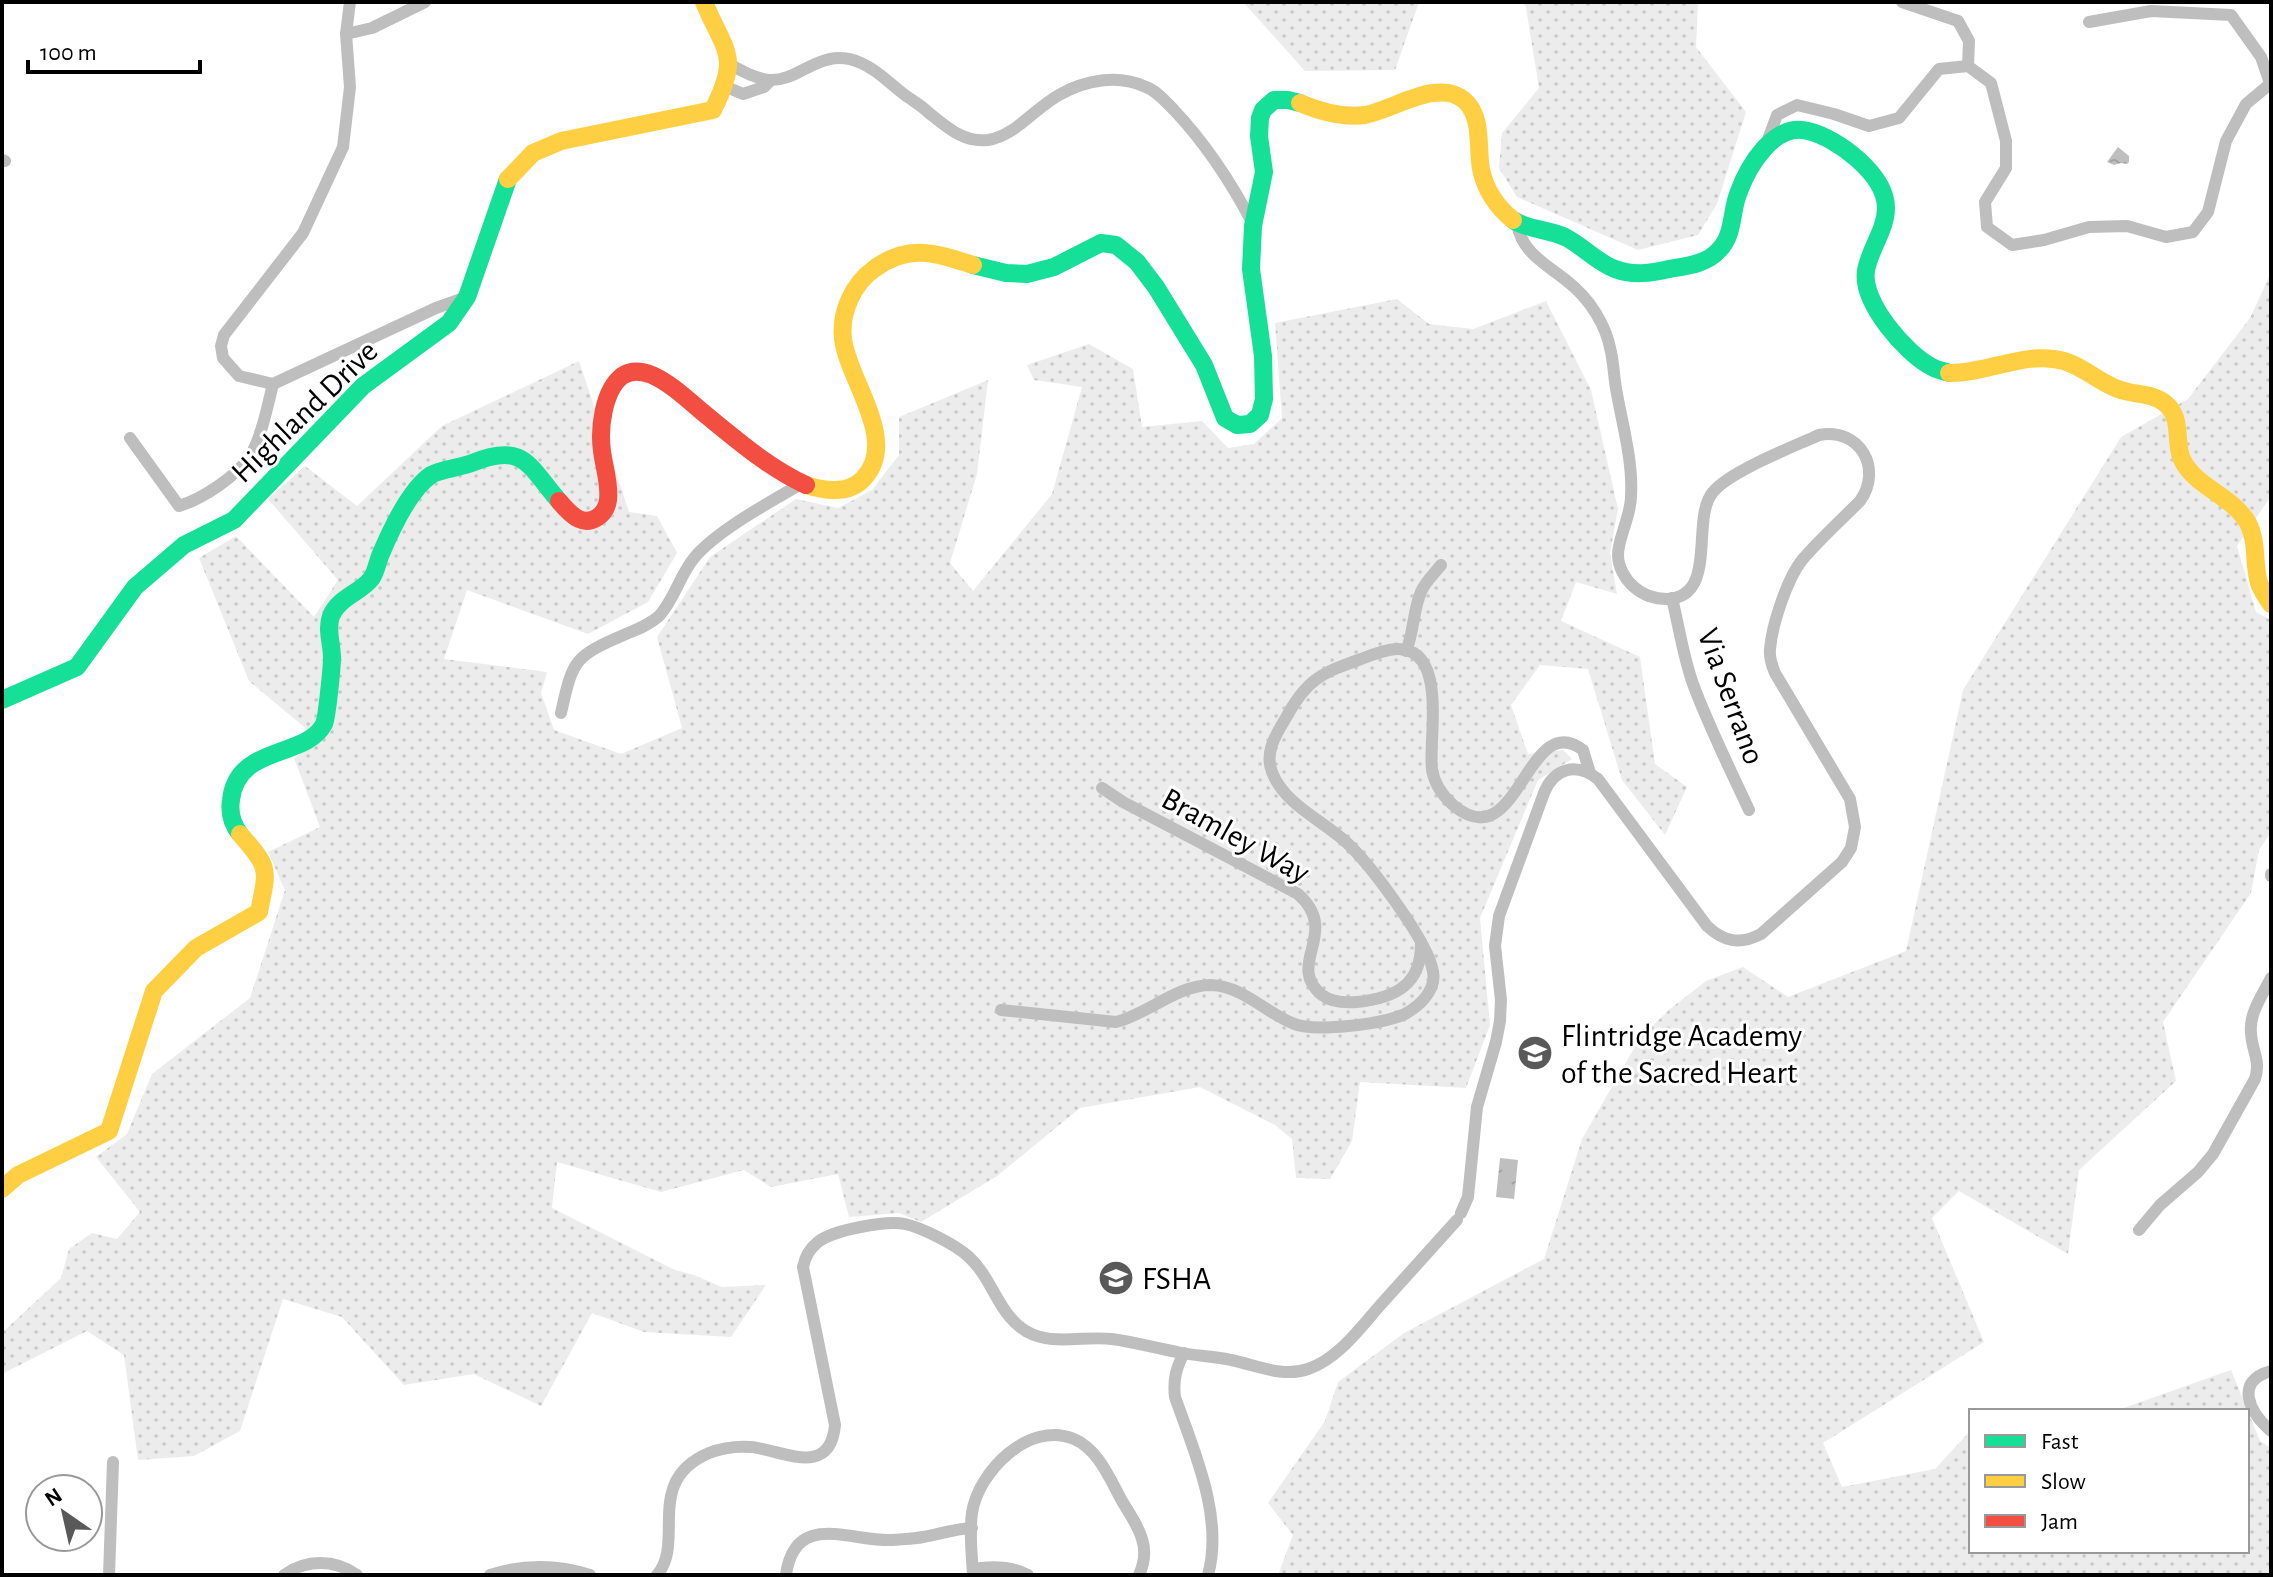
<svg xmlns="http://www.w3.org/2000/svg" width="2273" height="1577" font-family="'Alegreya Sans',sans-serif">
	<defs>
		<pattern id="grass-dots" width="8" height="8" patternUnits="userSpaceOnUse" patternTransform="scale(2)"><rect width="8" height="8" fill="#ececec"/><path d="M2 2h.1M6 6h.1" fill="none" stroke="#c9c9c9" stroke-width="1.8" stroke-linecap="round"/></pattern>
		<pattern id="water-ripples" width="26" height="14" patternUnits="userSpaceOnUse" patternTransform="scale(2)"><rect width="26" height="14" fill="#bfbfbf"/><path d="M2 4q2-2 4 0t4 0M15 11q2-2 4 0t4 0" fill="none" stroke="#a2a2a2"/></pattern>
	</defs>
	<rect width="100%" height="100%" fill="#fff"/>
	<!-- grass -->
	<g fill="url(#grass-dots)">
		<polygon points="1243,2 1419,2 1395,70 1305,71"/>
		<polygon points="1525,2 1698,2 1696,47 1746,112 1717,204 1698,235 1638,250 1517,197 1499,168 1502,133 1539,88"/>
		<polygon points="2271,273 2271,496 2237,546 2256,612 2271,620 2271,832 2259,850 2251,893 2163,1022 2176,1081 2079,1170 2068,1254 1959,1191 1932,1218 1984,1342 1823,1443 1842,1487 1935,1469 1971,1430 1971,1551 2247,1551 2247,1411 2115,1411 2231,1370 2260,1441 2271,1448 2271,1575 1278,1575 1293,1535 1268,1503 1325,1421 1338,1382 1404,1333 1544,1259 1582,1139 1640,1038 1670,1009 1706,981 1743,967 1788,997 1906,951 1963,690 2121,437 2188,399 2250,318"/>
		<polygon points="1397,299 1429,324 1473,329 1546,301 1591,390 1618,509 1610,553 1617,594 1576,582 1561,621 1640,657 1655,764 1687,787 1665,835 1622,780 1588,669 1540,665 1511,705 1528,754 1563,750 1572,759 1538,780 1480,918 1490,1025 1466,1088 1360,1082 1352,1141 1330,1179 1296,1178 1292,1139 1275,1125 1200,1087 1080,1108 997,1176 921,1222 899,1213 849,1217 838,1174 771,1187 744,1170 661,1192 557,1162 552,1208 675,1270 694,1275 722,1287 766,1285 731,1337 644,1332 592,1313 541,1406 474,1374 404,1385 342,1317 283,1299 240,1431 194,1456 138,1460 124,1355 87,1331 2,1374 2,1333 61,1278 69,1249 92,1233 117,1239 140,1212 96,1157 127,1134 152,1074 250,998 285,890 268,852 320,827 294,758 321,741 249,681 199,558 236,536 314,617 338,580 268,499 305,466 357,506 442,426 579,361 629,512 657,516 677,553 648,602 588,634 467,590 444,659 547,672 541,693 554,730 621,754 682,728 657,637 710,557 796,499 838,508 872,490 899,455 899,417 988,380 977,474 950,563 973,591 1052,494 1082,387 1034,380 1027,365 1089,344 1133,369 1142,427 1202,421 1228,448 1254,444 1282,418 1275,323"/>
	</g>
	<!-- water -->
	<g fill="url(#water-ripples)">
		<polygon points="2118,147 2129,156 2129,162 2127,164 2121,163 2114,165 2107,162"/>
		<polygon points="1500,1158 1518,1160 1514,1199 1496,1197"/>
	</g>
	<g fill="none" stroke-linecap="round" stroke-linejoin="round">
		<!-- street -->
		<g stroke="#bebebe" stroke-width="12">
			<polyline points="350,2 346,34 350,87 343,147 303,233 224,335 221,346 223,358 239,376 273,384 436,308 467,297"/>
			<polyline points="1902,2 1958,21 1969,41 1968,66"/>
			<polyline points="2089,22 2151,11 2231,15 2261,57 2270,83"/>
			<polyline points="346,34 372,28 425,2"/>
			<path d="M729 64C742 71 754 78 769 80 801 82 820 45 861 63 878 70 890 84 905 95 913 101 922 106 929 113 947 127 963 143 988 140 1015 136 1035 108 1059 95 1085 80 1118 74 1146 87 1157 91 1166 102 1174 110 1207 145 1231 182 1253 224"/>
			<polyline points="724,86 743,94 764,87 771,80"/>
			<polyline points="1767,142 1777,115 1797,105 1834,114 1869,126 1899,118 1939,69 1968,66 1991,83 2006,141 2006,168 1985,202 1987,227 2012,245 2044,240 2089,227 2127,226 2166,237 2193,232 2208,212 2226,141 2246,104 2271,83"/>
			<polyline points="2,160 5,161"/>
			<path d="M130 438 179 506C202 499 236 477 250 456 261 439 268 404 273 384"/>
			<path d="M1672 598C1679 627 1683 656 1693 684 1709 727 1730 769 1749 810"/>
			<path d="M1406 651C1414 632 1413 610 1421 592 1425 582 1434 574 1441 565"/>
			<path d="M561 713C573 658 575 656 626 634 638 629 649 625 659 616 674 600 680 575 694 558 716 531 770 502 801 484"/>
			<path d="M1102 788 1123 802 1298 894C1342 933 1284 964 1322 995 1331 1002 1345 1003 1357 1002 1395 998 1422 985 1421 942"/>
			<polyline points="2271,874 2271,876"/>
			<path d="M1001 1010 1116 1022C1148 1014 1177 985 1211 985 1242 986 1265 1012 1292 1023 1313 1033 1383 1024 1405 1014 1412 1010 1419 1005 1424 999 1430 992 1435 982 1433 972 1429 942 1369 863 1346 842 1322 820 1284 804 1272 772 1264 751 1277 733 1287 716 1307 679 1322 673 1361 659 1371 655 1384 650 1396 649 1449 647 1428 739 1432 769 1434 783 1443 796 1453 805 1519 861 1526 707 1583 750L1590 773"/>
			<path d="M1461 1213 1468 1197 1477 1107 1496 1042 1500 1021 1501 1000 1495 946 1499 916 1544 793C1554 768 1576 762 1598 779L1707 926C1724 942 1740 945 1761 934L1842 862 1851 848 1855 827 1850 799 1775 673C1772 666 1769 658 1770 649 1772 625 1787 579 1802 560 1820 539 1841 520 1860 501 1883 469 1860 427 1819 435 1793 447 1730 471 1713 492 1690 519 1719 597 1667 599 1654 599 1643 595 1634 587 1625 579 1618 567 1618 555 1618 537 1631 517 1631 496 1633 462 1623 427 1617 394 1614 380 1614 366 1611 352 1606 324 1589 298 1567 281 1546 264 1522 253 1517 224"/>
			<path d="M2139 1230 2160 1205 2198 1172 2213 1154 2255 1079C2261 1060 2252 1052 2251 1033 2249 1013 2262 996 2271 978"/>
			<path d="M1184 1353C1176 1368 1173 1380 1175 1397 1194 1451 1224 1517 1208 1575"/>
			<path d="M2271 1371C2234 1381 2249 1412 2271 1431"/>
			<path d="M973 1569C992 1566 1011 1566 1028 1575"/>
			<polyline points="109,1575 113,1462"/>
			<path d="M284 1575C306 1559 335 1559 357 1575"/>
			<path d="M490 1575C524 1564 556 1564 590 1575"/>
			<path d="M657 1575C686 1542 643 1481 709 1453 722 1448 737 1446 751 1447 782 1450 830 1479 835 1425L803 1267C805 1257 809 1249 818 1242 833 1230 887 1220 905 1224 923 1228 956 1245 969 1257 995 1281 999 1321 1034 1335 1057 1344 1087 1336 1112 1339 1134 1342 1155 1348 1177 1352 1195 1356 1214 1356 1231 1360 1256 1365 1283 1378 1308 1369 1340 1358 1362 1325 1384 1301 1408 1274 1433 1247 1457 1220"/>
			<path d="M786 1575C795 1510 851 1542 892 1540 902 1539 913 1539 923 1537 940 1534 954 1529 972 1528"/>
			<path d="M973 1575C972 1555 969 1533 972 1513 978 1472 1029 1420 1074 1439 1098 1449 1110 1479 1122 1501 1129 1513 1138 1525 1142 1539 1146 1551 1144 1564 1139 1575"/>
		</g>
		<!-- fast -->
		<g stroke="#16e098" stroke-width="18">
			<path d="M1513 220C1529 230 1548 229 1565 237 1583 246 1596 262 1615 269 1633 276 1652 273 1669 269 1687 266 1707 264 1719 250 1734 235 1731 212 1738 194 1748 166 1774 122 1808 131 1838 138 1886 175 1886 208 1886 230 1869 250 1866 271 1861 302 1906 354 1932 367 1937 370 1944 371 1949 373"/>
			<polyline points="973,265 1006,273 1027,274 1054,267 1101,243 1116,245 1137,262 1156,287 1204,365 1225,418 1237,425 1250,424 1260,415 1264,399 1263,356 1251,269 1253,226 1264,172 1259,136 1260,118 1263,110 1274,100 1288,100 1300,103"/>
			<polyline points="2,700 77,667 135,587 184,545 234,520 363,386 449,323 467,297 508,179"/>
			<path d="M240 834C232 824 229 813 231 800 237 744 306 759 324 724 327 718 332 666 332 658 332 643 326 630 331 616 339 597 360 593 371 579 376 572 377 564 380 556 390 532 409 490 431 475 438 470 462 467 472 463 524 442 528 465 559 501"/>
		</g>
		<!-- slow -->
		<g stroke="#ffcf43" stroke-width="18">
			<path d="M1300 103C1321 112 1342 118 1365 115 1393 110 1438 78 1464 100 1483 116 1477 147 1481 169 1485 189 1497 207 1513 220"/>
			<path d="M508 179 533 153 561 141 713 110C741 54 725 53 704 2"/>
			<path d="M1949 373C1987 374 2026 350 2064 361 2084 367 2099 382 2118 389 2135 396 2156 392 2169 407 2183 423 2173 447 2185 465 2201 489 2233 497 2248 523 2258 542 2253 562 2259 583 2262 591 2266 597 2271 604"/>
			<path d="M806 485C825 491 849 495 864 478 899 440 848 380 843 339 840 312 853 284 874 269 908 243 936 253 973 265"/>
			<path d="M2 1189 18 1175 109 1131 154 991 196 948 259 912C268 867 270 869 240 834"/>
		</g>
		<!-- jam -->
		<path stroke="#f24e42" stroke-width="18" d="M559 501C564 507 570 514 577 518 591 526 606 515 608 500 610 484 604 467 602 451 599 429 603 391 622 376 631 370 642 371 652 375 672 384 689 401 706 415 738 441 769 468 806 485"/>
	</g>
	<!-- icons -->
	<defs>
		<symbol id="school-disc" viewBox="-11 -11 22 22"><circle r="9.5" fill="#595959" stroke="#fff"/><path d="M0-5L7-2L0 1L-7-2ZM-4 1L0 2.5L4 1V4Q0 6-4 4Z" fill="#fff"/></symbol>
	</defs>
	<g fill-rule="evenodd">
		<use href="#school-disc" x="1515" y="1033" width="40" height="40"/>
		<use href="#school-disc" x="1096" y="1258" width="40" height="40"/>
	</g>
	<g text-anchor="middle" stroke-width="6" stroke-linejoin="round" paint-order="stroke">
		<!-- street labels -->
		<g font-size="32" fill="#000" stroke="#fff">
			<text transform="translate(304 411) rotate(-44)" y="11">Highland Drive</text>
			<text transform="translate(1732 696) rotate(70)" y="11">Via Serrano</text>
			<text transform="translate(1236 835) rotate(29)" y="11">Bramley Way</text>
		</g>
		<!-- poi labels -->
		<g font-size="32" fill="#000" stroke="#fff" text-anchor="start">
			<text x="1561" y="1046">Flintridge Academy<tspan x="1561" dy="37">of the Sacred Heart</tspan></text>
			<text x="1142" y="1289">FSHA</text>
		</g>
	</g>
	<!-- border -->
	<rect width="2273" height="1577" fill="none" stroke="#000000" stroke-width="8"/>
	<!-- legend -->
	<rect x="1969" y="1409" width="280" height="144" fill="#ffffff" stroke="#999999" stroke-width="2"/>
	<rect x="1985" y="1435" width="40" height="12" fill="#16e098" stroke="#999999" stroke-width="2"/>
	<text x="2041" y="1449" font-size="24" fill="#000000">Fast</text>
	<rect x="1985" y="1475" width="40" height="12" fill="#ffcf43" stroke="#999999" stroke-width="2"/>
	<text x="2041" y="1489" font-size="24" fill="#000000">Slow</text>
	<rect x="1985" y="1515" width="40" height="12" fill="#f24e42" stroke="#999999" stroke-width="2"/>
	<text x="2041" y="1529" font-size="24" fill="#000000">Jam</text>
	<!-- north arrow -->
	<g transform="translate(64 1513) rotate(326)"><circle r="38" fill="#ffffff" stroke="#999999" stroke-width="2"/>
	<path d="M0-6L14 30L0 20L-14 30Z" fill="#595959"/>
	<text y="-12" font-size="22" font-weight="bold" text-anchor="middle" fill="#000000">N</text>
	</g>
	<!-- scale -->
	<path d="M28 60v12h172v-12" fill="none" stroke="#000000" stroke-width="4"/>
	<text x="40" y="60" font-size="24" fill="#000000" stroke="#ffffff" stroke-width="6" paint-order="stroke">100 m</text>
</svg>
